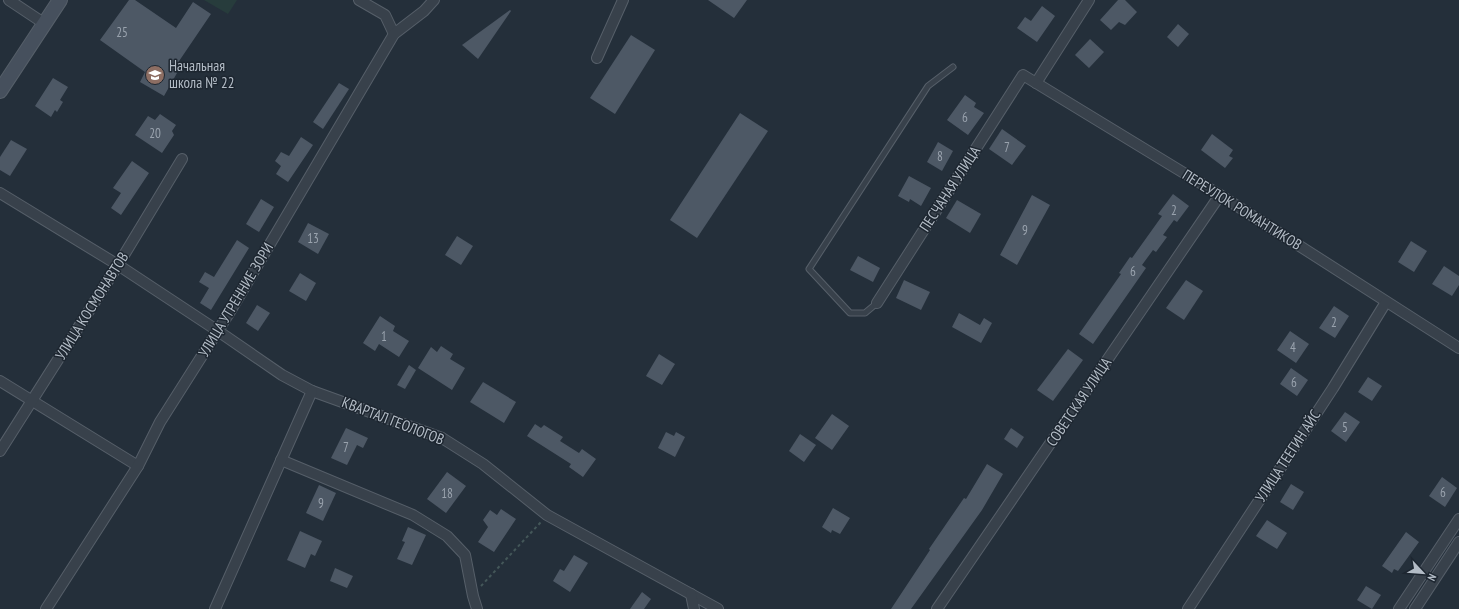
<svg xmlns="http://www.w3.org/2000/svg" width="1459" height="609" font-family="'PT Sans Narrow',sans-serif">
	<rect width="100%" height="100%" fill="#242f3a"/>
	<!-- green -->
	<polygon fill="#273c3c" points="204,0 237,0 228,14"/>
	<!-- building -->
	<g fill="#4d5865">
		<polygon points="129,0 135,0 176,28 193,2 211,14 173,70 177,73 164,96 140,82 145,72 100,40"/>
		<polygon points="708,0 747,0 734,18"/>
		<polygon points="1118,0 1125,0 1137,12 1125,25 1119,22 1111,30 1100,20"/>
		<polygon points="1042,6 1055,16 1037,42 1017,28 1025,17 1031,21"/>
		<polygon points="510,10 511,11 478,59 462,45"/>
		<polygon points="1178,24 1189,34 1178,47 1167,37"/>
		<polygon points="631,35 655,50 615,114 590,98"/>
		<polygon points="1090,39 1104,52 1089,68 1075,55"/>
		<polygon points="53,78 68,87 60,100 63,102 57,112 55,110 51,117 35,106"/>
		<polygon points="339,83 349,89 323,129 313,122"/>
		<polygon points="965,95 976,103 974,107 984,113 968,135 947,120"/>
		<polygon points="740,113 768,131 697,238 670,220"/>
		<polygon points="160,114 176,125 172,131 174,135 162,153 135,135 148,116 155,120"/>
		<polygon points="1002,129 1026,146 1012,165 989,149"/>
		<polygon points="1212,134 1233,150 1229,156 1233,158 1225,168 1201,150"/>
		<polygon points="301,137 313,145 288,182 276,174 281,166 275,161 281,152 289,156"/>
		<polygon points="11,140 27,149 10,176 0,170 0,157"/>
		<polygon points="938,142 953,151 942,171 927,162"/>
		<polygon points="132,161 149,173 121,215 111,208 121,193 113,188"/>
		<polygon points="909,176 931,188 921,206 910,199 909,202 898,196"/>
		<polygon points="1173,194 1189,206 1177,222 1174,220 1163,235 1167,237 1156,252 1153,250 1142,265 1146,268 1093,344 1079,334 1121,274 1119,273 1130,257 1132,258 1162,216 1158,214"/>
		<polygon points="1032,195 1050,205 1017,265 1000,255"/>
		<polygon points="261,199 274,207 259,232 246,224"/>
		<polygon points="957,200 981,214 970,233 946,218"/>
		<polygon points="308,223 329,234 318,254 298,242"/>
		<polygon points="457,236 473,246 461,265 445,255"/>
		<polygon points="237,240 249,248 211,310 200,303 209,288 199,282 205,272 214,277"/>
		<polygon points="1411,241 1427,251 1414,272 1398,262"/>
		<polygon points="858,256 880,268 873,282 850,270"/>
		<polygon points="1444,266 1459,276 1459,285 1452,296 1432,284"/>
		<polygon points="300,273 316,283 306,301 289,291"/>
		<polygon points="904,280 930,292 921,310 896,298"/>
		<polygon points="1186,280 1203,291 1184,320 1166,308"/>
		<polygon points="257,305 270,313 258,331 246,323"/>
		<polygon points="1334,306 1349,316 1335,338 1319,328"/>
		<polygon points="959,313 980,325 984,318 992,323 981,343 952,327"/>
		<polygon points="380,316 395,326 393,331 409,341 399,357 379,344 375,351 363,343"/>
		<polygon points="1290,331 1309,344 1296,363 1277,350"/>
		<polygon points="441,346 453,354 450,359 465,368 452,390 418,368 431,347 437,352"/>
		<polygon points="1068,349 1083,360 1053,401 1037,390"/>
		<polygon points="659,354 675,364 662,385 646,376"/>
		<polygon points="409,365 416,370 405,389 397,385"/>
		<polygon points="1291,368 1308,380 1297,396 1280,384"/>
		<polygon points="1368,377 1382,386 1372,401 1358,392"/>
		<polygon points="483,382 516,402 504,423 470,402"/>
		<polygon points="1345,412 1360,422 1346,442 1331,431"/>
		<polygon points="832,414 849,426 832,450 815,438"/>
		<polygon points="535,424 541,428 544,425 563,437 560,441 579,453 582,449 596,459 583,477 569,467 571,464 527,436"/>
		<polygon points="346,428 368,438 363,448 357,445 347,465 331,458"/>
		<polygon points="1011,428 1024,437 1017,448 1004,439"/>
		<polygon points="666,432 674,436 676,432 685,437 675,457 658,448"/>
		<polygon points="800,434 816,445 804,462 789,451"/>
		<polygon points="987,464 1003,474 982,510 911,609 891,609 930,550 929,549 964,498 966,499"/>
		<polygon points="447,472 466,486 446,513 427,499"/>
		<polygon points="1442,477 1457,488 1445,507 1429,496"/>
		<polygon points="1291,484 1304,492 1293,510 1280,502"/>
		<polygon points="319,485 336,493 323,521 306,513"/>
		<polygon points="833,508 850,518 840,534 832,530 831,533 822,527"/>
		<polygon points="501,509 516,519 494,552 478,542 488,527 483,520 490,510 497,515"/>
		<polygon points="1267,520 1287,533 1277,549 1256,536"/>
		<polygon points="408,527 426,535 412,565 397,559 405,542 402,541"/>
		<polygon points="300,531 322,541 315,556 311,554 305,568 287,560"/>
		<polygon points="1406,532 1419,542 1398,571 1394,569 1392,573 1382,566"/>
		<polygon points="574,555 588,563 570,592 553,581 560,569 564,571"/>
		<polygon points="335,568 353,576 347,588 330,581"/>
		<polygon points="1366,586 1381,595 1372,609 1357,600"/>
		<polygon points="642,592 651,599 644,609 630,609"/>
	</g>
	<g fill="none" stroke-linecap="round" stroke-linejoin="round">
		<defs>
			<polyline id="lane" points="877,303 865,313 850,313 809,269 928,86 953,67"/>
			<g id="street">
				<polyline points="9,0 45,24"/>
				<polyline points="359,0 385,15 394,34"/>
				<polyline points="597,58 623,0"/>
				<polyline points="1036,83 1089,0"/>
				<polyline points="0,193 118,265 218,331 282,375 312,391 442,438 483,464 547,515 718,609"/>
				<polyline points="877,303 1023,75 1220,195 1459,348"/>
				<polyline points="0,381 138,466"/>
				<polyline points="0,451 118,265 182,159"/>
				<polyline points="281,460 413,515 447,536 465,555 473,596 477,609"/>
				<polyline points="691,594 694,609"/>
				<polyline points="46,609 138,466 160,422 231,310 394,34 424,11 434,0"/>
				<polyline points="215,609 312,391"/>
				<polyline points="937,609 1220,195"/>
				<polyline points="1188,609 1333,388 1386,302"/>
				<polyline points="1399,609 1459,519"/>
				<polyline points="1415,609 1459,542"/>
			</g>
			<polyline id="secondary" points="0,91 60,0"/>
		</defs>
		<!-- lane casing -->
		<use href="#lane" stroke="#565f69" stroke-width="7"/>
		<!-- street casing -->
		<use href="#street" stroke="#565f69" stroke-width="12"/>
		<!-- secondary casing -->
		<use href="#secondary" stroke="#565f69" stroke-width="16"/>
		<!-- path -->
		<polyline stroke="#445759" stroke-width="2" stroke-dasharray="3 3" stroke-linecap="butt" points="481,586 541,522"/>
		<!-- lane -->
		<use href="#lane" stroke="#38414b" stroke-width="5"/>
		<!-- street -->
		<use href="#street" stroke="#38414b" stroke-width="10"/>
		<!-- secondary -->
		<use href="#secondary" stroke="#46505d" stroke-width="14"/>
	</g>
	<!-- icons -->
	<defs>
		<symbol id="school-disc" viewBox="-11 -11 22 22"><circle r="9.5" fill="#8d6e63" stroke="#1d2630"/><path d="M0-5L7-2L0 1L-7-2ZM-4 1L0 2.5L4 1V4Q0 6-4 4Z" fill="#fff"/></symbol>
	</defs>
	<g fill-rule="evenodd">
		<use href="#school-disc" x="144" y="64" width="22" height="22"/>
	</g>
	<g text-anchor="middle" stroke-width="3" stroke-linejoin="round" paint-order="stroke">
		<!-- number labels -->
		<g font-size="13" fill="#9aa3ae">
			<text x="122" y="37">25</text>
			<text x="965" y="122">6</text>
			<text x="155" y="138">20</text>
			<text x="1007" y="152">7</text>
			<text x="940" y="161">8</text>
			<text x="1174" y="215">2</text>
			<text x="1025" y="235">9</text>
			<text x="313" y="243">13</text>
			<text x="1133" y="276">6</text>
			<text x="1334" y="327">2</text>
			<text x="384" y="341">1</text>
			<text x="1293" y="352">4</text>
			<text x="1294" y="387">6</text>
			<text x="1345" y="432">5</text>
			<text x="346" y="452">7</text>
			<text x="1443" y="497">6</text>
			<text x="447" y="498">18</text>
			<text x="321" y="508">9</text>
		</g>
		<!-- poi labels -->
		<g font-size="15" fill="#b3bcc6" stroke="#1d2630" text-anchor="start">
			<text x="169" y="71">Начальная<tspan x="169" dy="17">школа № 22</tspan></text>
		</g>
		<!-- street labels -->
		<g font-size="15" fill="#b3bcc6" stroke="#1d2630">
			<text transform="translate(950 189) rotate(-57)" y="5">ПЕСЧАНАЯ УЛИЦА</text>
			<text transform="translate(1242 210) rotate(32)" y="5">ПЕРЕУЛОК РОМАНТИКОВ</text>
			<text transform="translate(236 300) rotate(-59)" y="5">УЛИЦА УТРЕННИЕ ЗОРИ</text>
			<text transform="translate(92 306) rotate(-58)" y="5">УЛИЦА КОСМОНАВТОВ</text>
			<text transform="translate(1079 402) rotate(-56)" y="5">СОВЕТСКАЯ УЛИЦА</text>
			<text transform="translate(393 421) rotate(21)" y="5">КВАРТАЛ ГЕОЛОГОВ</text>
			<text transform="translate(1288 456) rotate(-57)" y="5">УЛИЦА ТЕЕГИН АЙС</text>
		</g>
	</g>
	<!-- north arrow -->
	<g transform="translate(1423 573) rotate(116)" stroke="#1d2630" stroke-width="3" paint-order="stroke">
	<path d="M0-3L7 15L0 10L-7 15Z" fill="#b3bcc6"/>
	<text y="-6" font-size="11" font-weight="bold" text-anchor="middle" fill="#b3bcc6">N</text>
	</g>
</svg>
